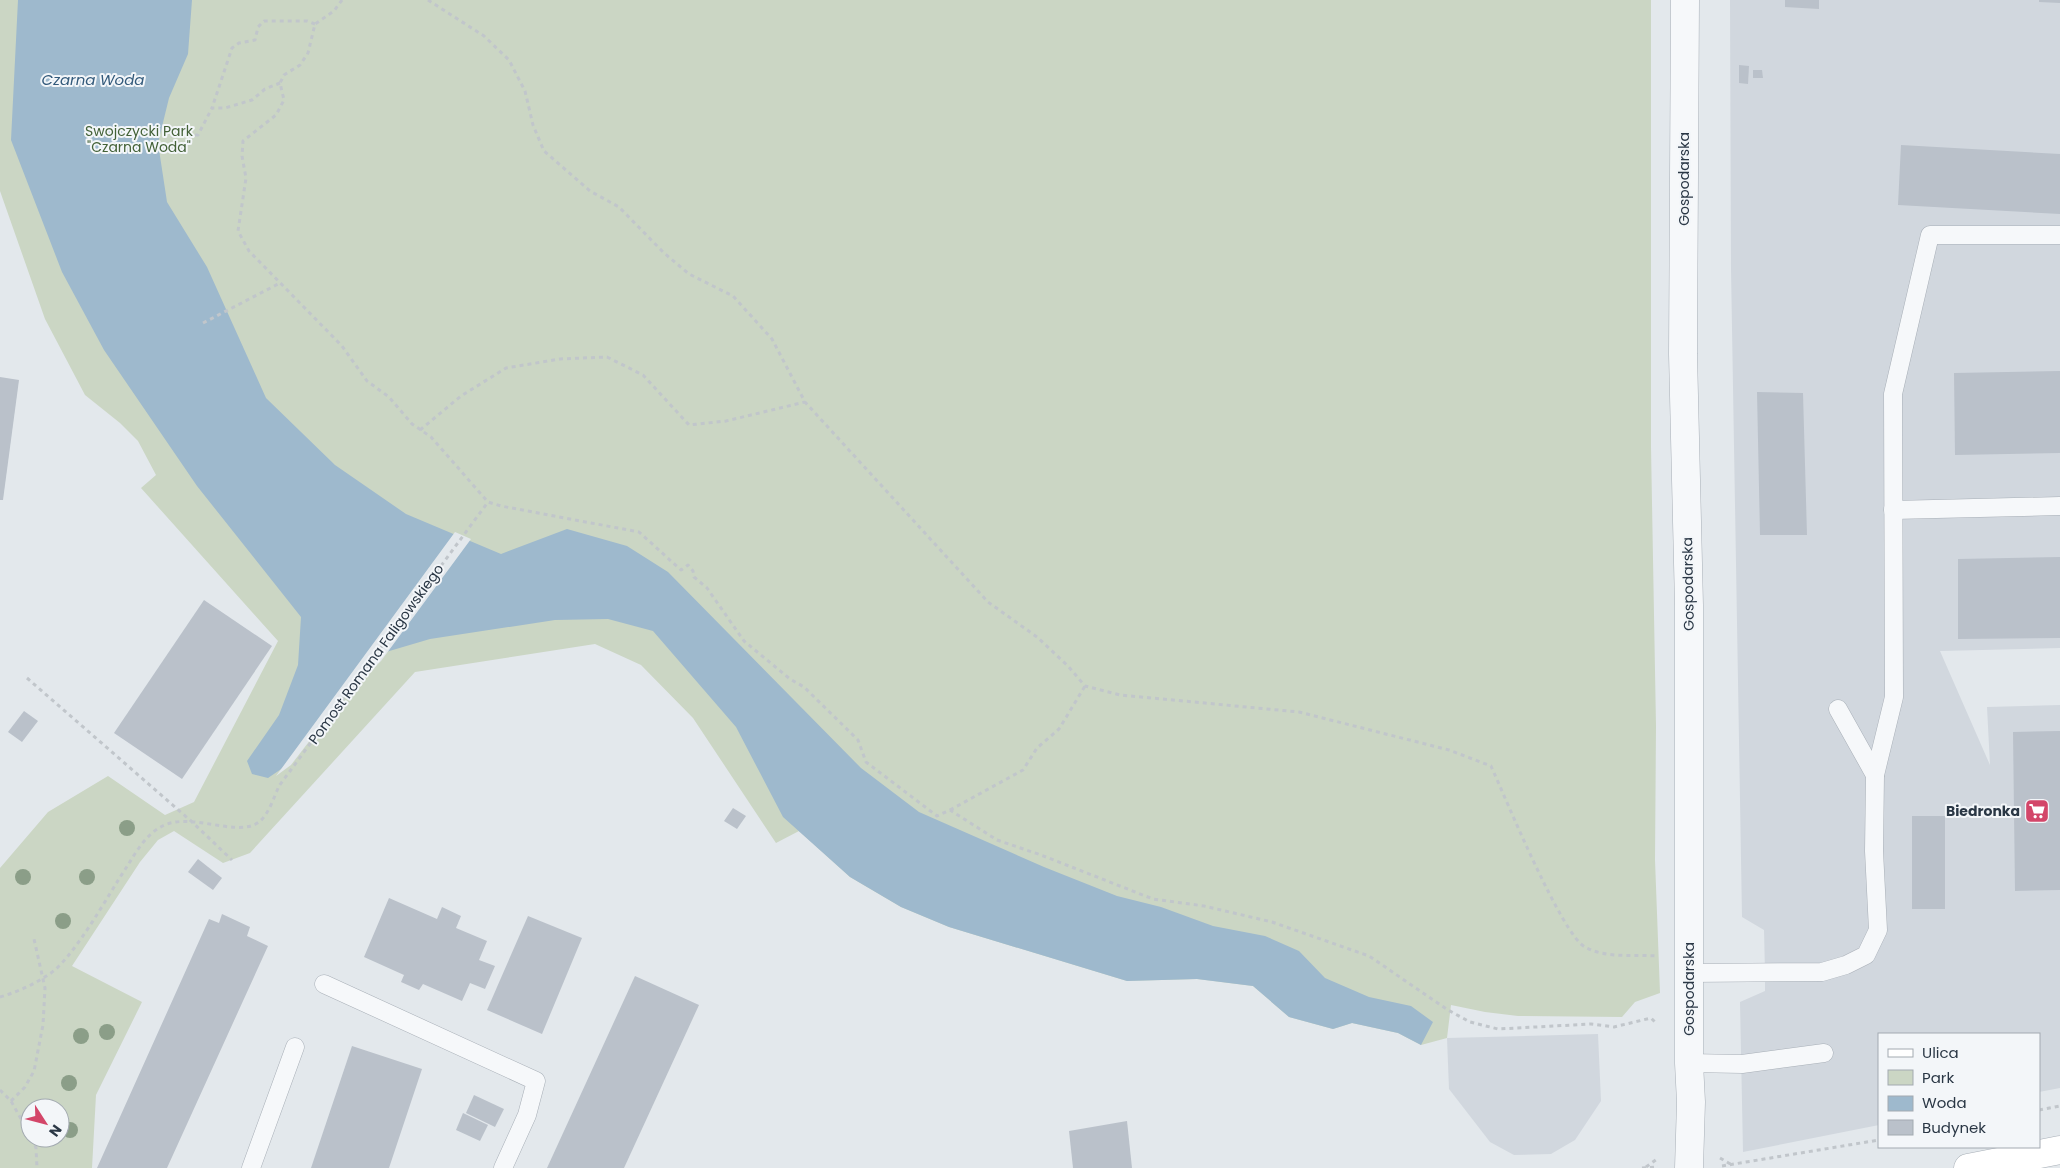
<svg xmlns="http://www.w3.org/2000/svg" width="2060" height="1168" font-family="Poppins,sans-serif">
	<rect width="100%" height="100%" fill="#e3e8ec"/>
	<!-- built -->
	<g fill="#d1d7de">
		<polygon points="1730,0 2060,0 2060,648 1940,651 1990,765 1987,707 2060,705 2060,1088 2039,1092 2039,1034 1879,1034 1879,1125 1743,1152 1740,1002 1765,991 1765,972 1764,930 1742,917 1731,269"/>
		<polygon points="1598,1034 1601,1101 1575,1140 1551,1154 1514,1155 1490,1142 1449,1089 1447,1038"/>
	</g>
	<!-- green -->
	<path fill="#cbd6c4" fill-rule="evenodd" d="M0 0H1651V447L1656 726 1655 860 1660 993 1635 1002 1622 1017 1518 1016 1485 1012 1451 1005 1447 1038 1421 1045 1398 1033 1352 1023 1333 1029 1289 1017 1253 986 1197 979 1127 981 949 927 901 907 850 877 799 831 776 843 693 718 641 665 595 644 415 672 250 853 223 863 174 831 158 840 140 862 72 966 142 1002 96 1095 92 1168H0V868L48 812 108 776 165 815 194 802 278 641 141 488 156 475 138 441 120 423 85 395 45 319 0 191ZM30 1108H60V1138H30Z"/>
	<!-- water -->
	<polygon fill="#9eb9cd" points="18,0 192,0 188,54 169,98 158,143 167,202 207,267 266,398 335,465 406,514 501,554 567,529 627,546 668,572 861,768 919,812 1044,867 1117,896 1161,907 1213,926 1265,936 1299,951 1325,978 1369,997 1411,1006 1433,1022 1421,1045 1398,1033 1352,1023 1333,1029 1289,1017 1253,986 1197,979 1127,981 949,927 901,907 850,877 783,817 736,727 653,631 608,619 555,620 430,639 386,652 339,699 290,763 268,778 252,774 247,761 279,715 298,665 301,617 197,486 104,350 62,272 11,140"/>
	<!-- pier -->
	<polygon fill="#e3e8ec" points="455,532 471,539 381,661 341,700 291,765 276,776"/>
	<!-- building -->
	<g fill="#bac1ca">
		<polygon points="1785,0 1819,0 1819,9 1785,7"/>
		<polygon points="2039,0 2060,0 2060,3 2039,2"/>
		<polygon points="1739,65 1749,66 1748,84 1739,83"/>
		<polygon points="1753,70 1762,70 1763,78 1753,78"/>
		<polygon points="1901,145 2060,154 2060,214 1898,205"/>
		<polygon points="2060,371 2060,453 1955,455 1954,373"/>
		<polygon points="0,377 19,380 3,500 0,500"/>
		<polygon points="1757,392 1803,393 1807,535 1760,535"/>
		<polygon points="2060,557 2060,638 1958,639 1958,559"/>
		<polygon points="204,600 272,646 182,779 114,733"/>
		<polygon points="24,711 38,721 22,742 8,732"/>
		<polygon points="2060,731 2060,890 2015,891 2013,732"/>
		<polygon points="733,808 746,816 737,829 724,821"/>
		<rect x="1912" y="816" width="33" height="93"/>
		<polygon points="198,859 222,878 213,890 188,872"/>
		<polygon points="389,898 437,919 442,907 461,916 456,928 487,941 479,960 495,966 485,989 470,983 462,1001 423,984 419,990 401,982 404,975 364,957"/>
		<polygon points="222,914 250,927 247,936 268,946 167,1168 97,1168 209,919 219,923"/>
		<polygon points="528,916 582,938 542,1034 487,1010"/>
		<polygon points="635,976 699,1005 624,1168 547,1168"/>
		<polygon points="352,1046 422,1069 389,1168 311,1168"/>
		<polygon points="474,1095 504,1109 495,1127 466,1113"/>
		<polygon points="463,1113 488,1125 480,1141 456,1130"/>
		<polygon points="1127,1121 1132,1168 1073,1168 1069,1131"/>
	</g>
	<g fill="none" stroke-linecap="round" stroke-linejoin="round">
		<defs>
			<g id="lane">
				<polyline points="1893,510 2060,506"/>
				<polyline points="1875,775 1894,697 1893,394 1930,235 2060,235"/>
				<polyline points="1689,973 1822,972 1846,965 1866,955 1878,930 1874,851 1875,775 1838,709"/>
				<polyline points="324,984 536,1081 527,1115 503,1168"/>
				<polyline points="1689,1063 1742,1064 1824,1053"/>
				<polyline points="251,1168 295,1047"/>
			</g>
			<polyline id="street" points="1685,0 1683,354 1689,605 1689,1063 1691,1102 1689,1168"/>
			<polyline id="secondary" points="1968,1168 2060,1150"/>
		</defs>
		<!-- lane casing -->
		<use href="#lane" stroke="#a8afb7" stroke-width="19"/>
		<!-- street casing -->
		<use href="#street" stroke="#a8afb7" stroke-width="29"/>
		<!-- secondary casing -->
		<use href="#secondary" stroke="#a8afb7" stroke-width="29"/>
		<!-- path -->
		<g stroke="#c1c6cb" stroke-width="3" stroke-dasharray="4 4" stroke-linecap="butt">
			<polyline points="342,0 334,11 315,24 308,53 300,65 284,75 280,83 284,100 276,115 243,141 242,156 246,178 238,231 249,251 342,346 367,381 389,397 412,424 431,437 488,502 501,506 639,532 681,570 688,565 693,571 694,577 707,588 744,641 790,679 804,687 858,740 866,762 937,816 950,810 997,840 1041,855 1153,899 1204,906 1272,922 1369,956 1448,1010 1470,1022 1498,1029 1591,1024 1614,1027 1651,1018 1657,1024"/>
			<path d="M428 0 484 36 509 60 525 91 533 125 544 151 590 191 619 207 664 253 689 274 733 296 772 339 805 402 988 602 1037 637 1068 666 1085 686 1120 695 1299 712 1449 750 1491 766C1505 797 1562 935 1585 947 1606 959 1634 954 1656 956"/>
			<polyline points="280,83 265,89 252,100 225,108 212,108 232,48 239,43 255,40 258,27 264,21 307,21 315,24"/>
			<polyline points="163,136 198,135 212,108"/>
			<polyline points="203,323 280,283"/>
			<polyline points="420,430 461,396 506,368 560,359 607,357 643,375 689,425 726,421 805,402"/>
			<polyline points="27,678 191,821 232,860"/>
			<polyline points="950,810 1023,770 1037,748 1059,729 1085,686"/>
			<path d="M0 997C17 992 33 985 48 975 73 960 108 895 126 868 135 854 144 837 159 828 188 809 236 839 259 822 269 814 274 797 279 786L488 502"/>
			<polyline points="0,1090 11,1101 30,1135"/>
			<polyline points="11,1101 25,1087 34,1071 43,1025 45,988 34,939"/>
			<polyline points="2039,1110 2060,1106"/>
			<polyline points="32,1138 36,1148 37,1168"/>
			<polyline points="1720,1158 1732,1165"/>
			<polyline points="1722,1166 1879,1140"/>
			<polyline points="1646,1167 1657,1159"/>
			<polyline points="1642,1168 1658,1167"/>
		</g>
		<!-- lane -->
		<use href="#lane" stroke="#f6f8fa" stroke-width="18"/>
		<!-- street -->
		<use href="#street" stroke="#f6f8fa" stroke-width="28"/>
		<!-- secondary -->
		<use href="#secondary" stroke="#fff" stroke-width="28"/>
	</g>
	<!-- trees -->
	<g fill="#8b9e88">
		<circle cx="127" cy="828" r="8"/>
		<circle cx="23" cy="877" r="8"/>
		<circle cx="87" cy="877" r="8"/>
		<circle cx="63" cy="921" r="8"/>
		<circle cx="107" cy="1032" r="8"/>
		<circle cx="81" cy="1036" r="8"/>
		<circle cx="69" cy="1083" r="8"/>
		<circle cx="70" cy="1130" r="8"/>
	</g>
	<!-- icons -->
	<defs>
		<symbol id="supermarket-square" viewBox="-11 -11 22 22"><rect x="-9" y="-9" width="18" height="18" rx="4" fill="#d34669" stroke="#f3f6f9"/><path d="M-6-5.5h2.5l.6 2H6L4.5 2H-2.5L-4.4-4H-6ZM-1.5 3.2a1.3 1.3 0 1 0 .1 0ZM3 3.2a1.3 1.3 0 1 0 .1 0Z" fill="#fff"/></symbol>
	</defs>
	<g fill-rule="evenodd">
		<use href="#supermarket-square" x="2023" y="797" width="28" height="28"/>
	</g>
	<g text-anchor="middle" stroke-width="4" stroke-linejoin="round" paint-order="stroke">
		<!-- park labels -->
		<g font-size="14" fill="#436137" stroke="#f3f6f9">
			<text x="139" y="136">Swojczycki Park<tspan x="139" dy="16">"Czarna Woda"</tspan></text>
		</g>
		<!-- street labels -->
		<g font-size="14" fill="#2a3745" stroke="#f3f6f9">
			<text transform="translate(1684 179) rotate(-90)" y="5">Gospodarska</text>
			<text transform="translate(1688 584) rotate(-91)" y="5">Gospodarska</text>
			<text transform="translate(376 654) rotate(-54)" y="5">Pomost Romana Faligowskiego</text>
			<text transform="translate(1689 989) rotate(-90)" y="5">Gospodarska</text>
		</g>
		<!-- poi labels -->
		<g font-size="14" font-weight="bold" fill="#2a3745" stroke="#f3f6f9" text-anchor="end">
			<text x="2020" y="816">Biedronka</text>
		</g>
		<!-- water labels -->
		<g font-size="15" font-style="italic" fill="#335a7b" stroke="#f3f6f9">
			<text x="93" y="85">Czarna Woda</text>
		</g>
	</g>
	<!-- legend -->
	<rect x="1878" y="1033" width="162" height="115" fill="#f3f6f9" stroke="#a3aab1"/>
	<rect x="1888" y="1049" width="25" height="8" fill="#ffffff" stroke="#a3aab1"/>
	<text x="1922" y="1058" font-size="15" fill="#2a3745">Ulica</text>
	<rect x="1888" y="1070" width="25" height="15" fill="#cbd6c4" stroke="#a3aab1"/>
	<text x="1922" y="1083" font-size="15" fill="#2a3745">Park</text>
	<rect x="1888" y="1096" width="25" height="15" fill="#9eb9cd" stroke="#a3aab1"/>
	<text x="1922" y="1108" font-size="15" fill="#2a3745">Woda</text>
	<rect x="1888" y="1120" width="25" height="15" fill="#bac1ca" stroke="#a3aab1"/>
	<text x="1922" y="1133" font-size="15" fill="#2a3745">Budynek</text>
	<!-- north arrow -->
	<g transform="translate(45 1123) rotate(126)"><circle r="24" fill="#f3f6f9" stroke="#a3aab1"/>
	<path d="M0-4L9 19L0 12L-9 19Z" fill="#d34669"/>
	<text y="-8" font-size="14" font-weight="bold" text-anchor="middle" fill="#2a3745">N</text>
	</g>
</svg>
